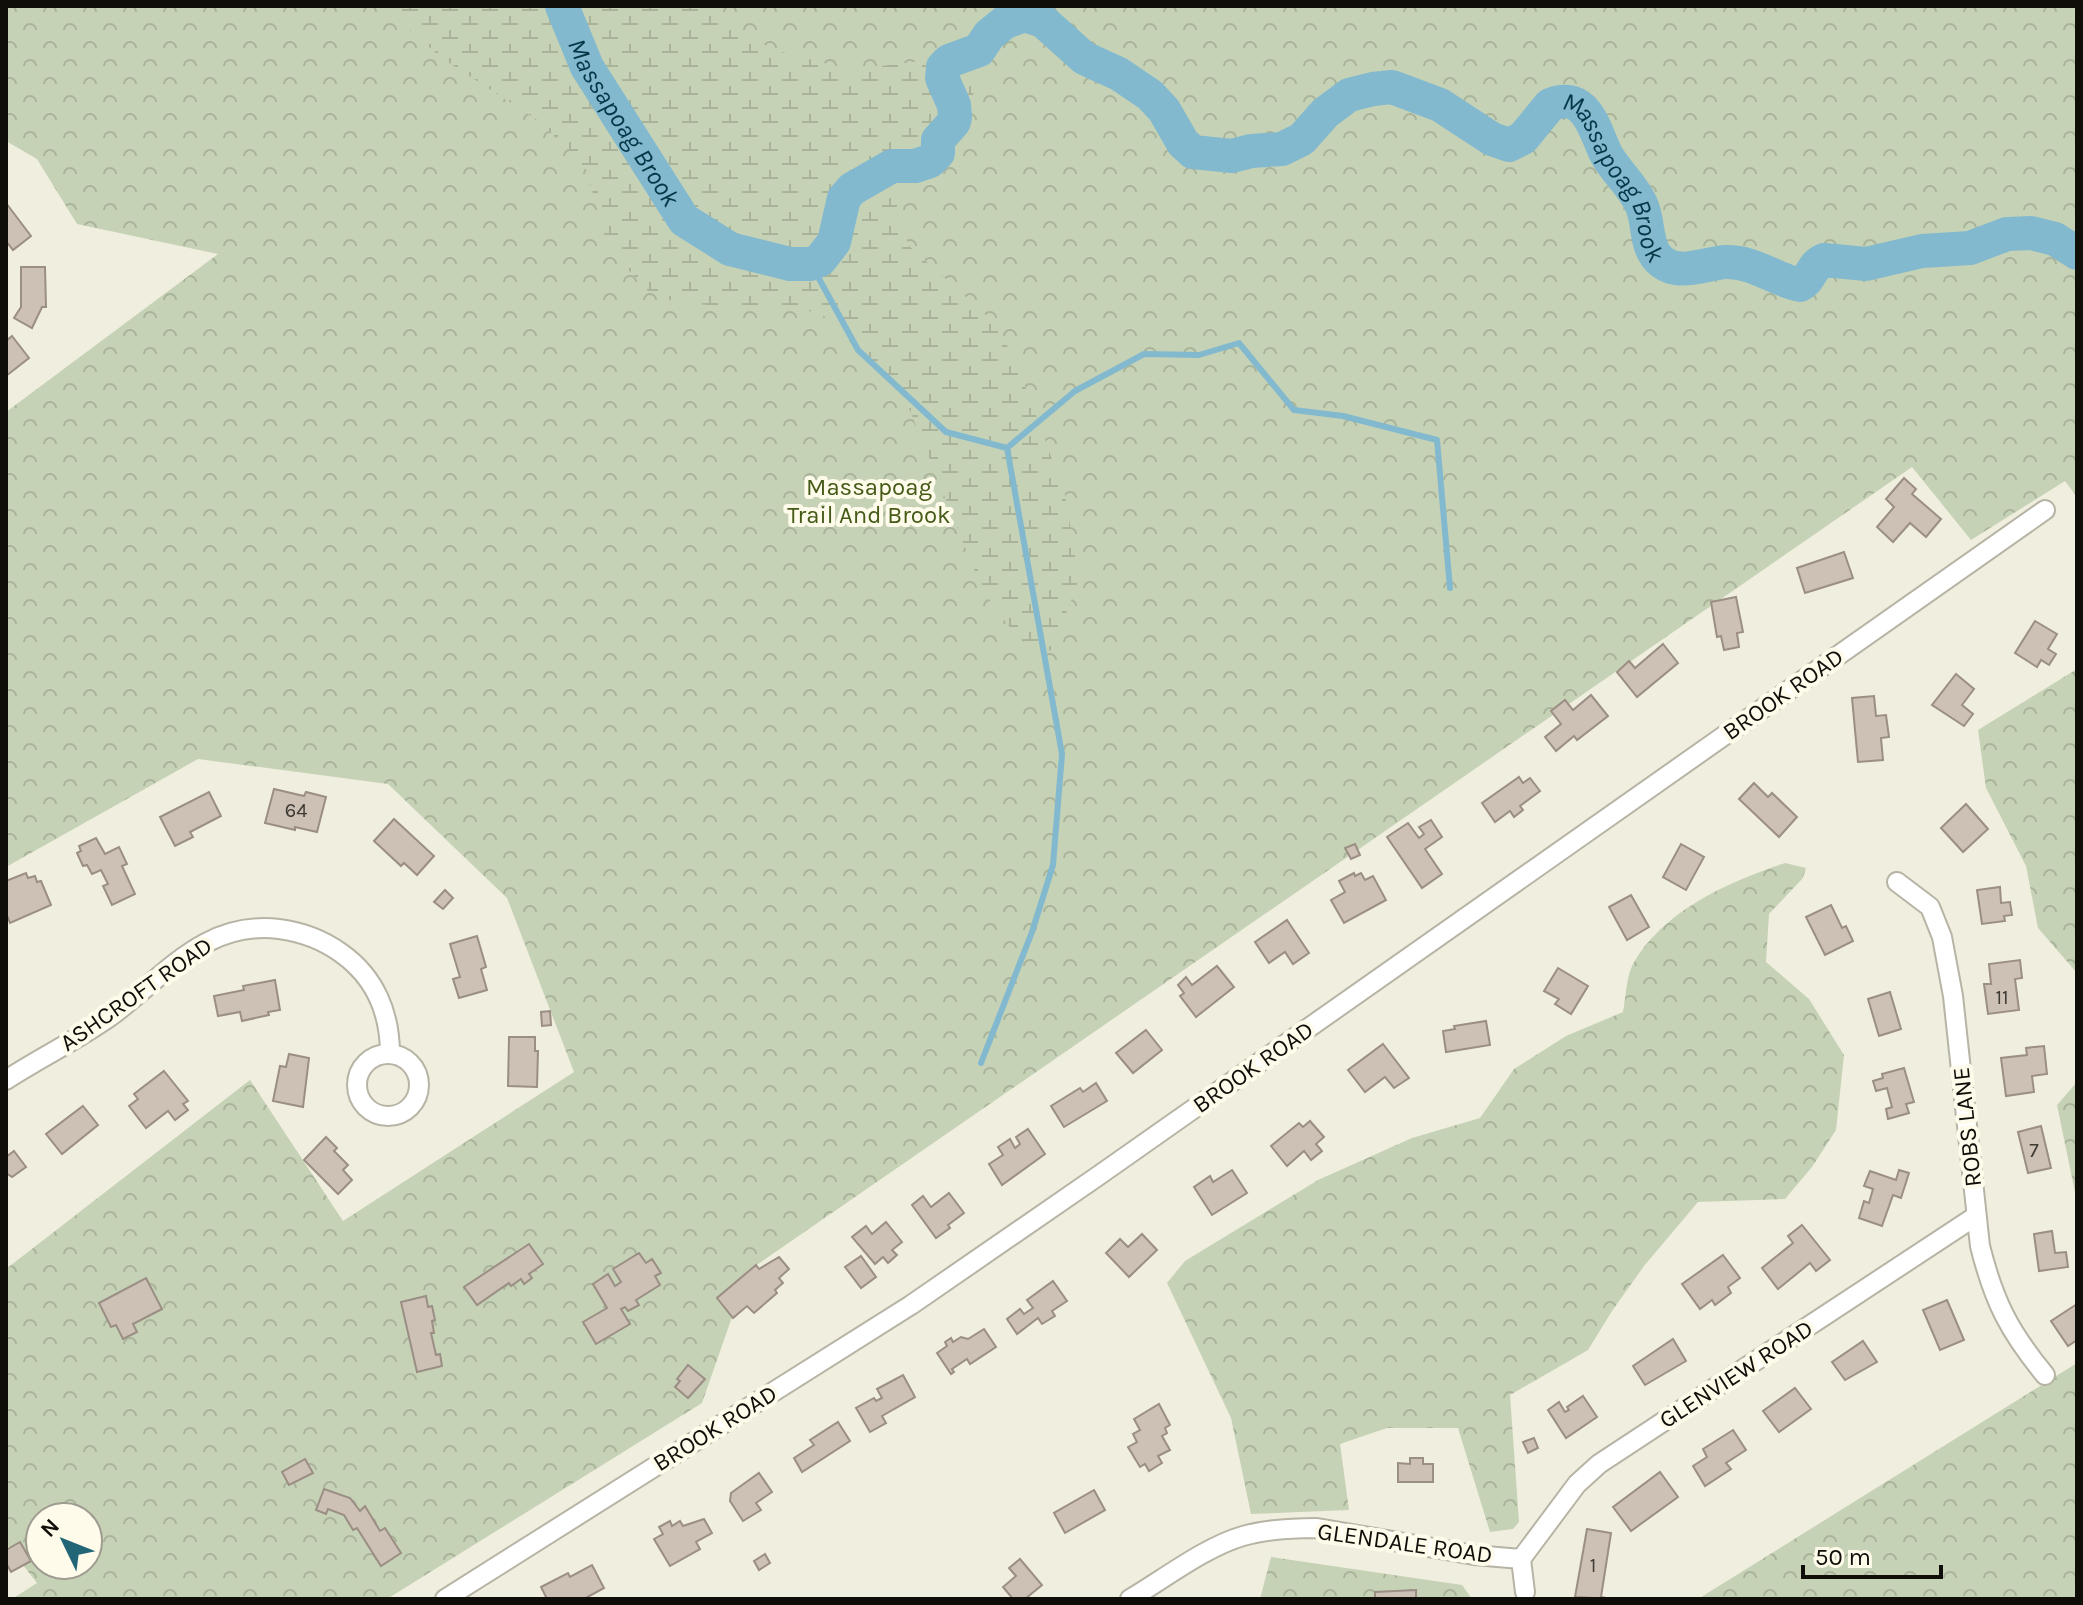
<svg xmlns="http://www.w3.org/2000/svg" width="2083" height="1605" font-family="Karla,sans-serif">
	<defs>
		<pattern id="forest-crowns" width="20" height="18" patternUnits="userSpaceOnUse" patternTransform="scale(2)"><rect width="20" height="18" fill="#c6d2b5"/><path d="M2 6a3 3 0 1 1 6 0M12 15a3 3 0 1 1 6 0" fill="none" stroke="#a9b39a"/></pattern>
		<pattern id="wetland-marsh" width="20" height="14" patternUnits="userSpaceOnUse" patternTransform="scale(2)"><rect width="20" height="14" fill="#c6d2b5"/><path d="M1 5h8M5 5V1M11 12h8M15 12V8" fill="none" stroke="#a9b39a"/></pattern>
	</defs>
	<rect width="100%" height="100%" fill="#f0eede"/>
	<!-- forest -->
	<g fill="url(#forest-crowns)" fill-rule="evenodd">
		<path d="M6 6H2077V497L2065 481 1971 540 1912 467 748 1271 702 1403 387 1599H12L37 1583 6 1543V1269L250 1080 343 1221 574 1072 507 898 388 784 198 759 6 867V412L218 254 77 224 37 159 6 141ZM40 1517H88V1565H40Z"/>
		<polygon points="2077,669 2077,973 2038,928 2026,866 1986,788 1978,730"/>
		<path d="M1785 863 1806 868 1803 878 1769 914 1766 962 1809 999 1844 1055 1836 1130 1812 1167 1785 1199 1698 1202 1644 1266 1612 1311 1588 1350 1510 1395 1519 1522 1513 1529 1490 1532 1458 1428H1387L1340 1444 1349 1510 1251 1514 1231 1418 1167 1283 1185 1261 1318 1180 1412 1138 1480 1118 1514 1069 1566 1036 1623 1012C1626 998 1626 977 1633 964 1662 911 1730 881 1785 863Z"/>
		<polygon points="2077,1082 2077,1202 2057,1105"/>
		<polygon points="2077,1363 2077,1599 1698,1599"/>
		<polygon points="1271,1557 1462,1585 1472,1599 1260,1599"/>
	</g>
	<!-- wetland -->
	<path fill="url(#wetland-marsh)" d="M382 6H705L771 49 850 70 967 55 977 51C994 100 932 137 910 174 904 184 900 198 896 209L909 246 999 327 1028 393 1065 495 1079 579 1052 651 1019 640 982 589 904 396 820 312 677 303 649 292 608 248 586 169 542 123 443 59Z"/>
	<g fill="none" stroke-linecap="round" stroke-linejoin="round">
		<!-- stream -->
		<g stroke="#83b9cf" stroke-width="6">
			<polyline points="1022,16 1023,6"/>
			<polyline points="811,264 858,350 946,432 1007,448 1062,754 1053,865 1032,932 981,1063"/>
			<polyline points="1007,448 1075,391 1144,354 1199,355 1239,343 1294,410 1343,416 1437,440 1450,588"/>
		</g>
		<!-- river -->
		<path stroke="#83b9cf" stroke-width="34" id="s1" d="M562 6 587 67 684 220 730 249 790 264H811L820 260 834 242 844 198 852 189 892 166H915L930 161 938 153V140L954 122 955 117 954 105 942 78 943 67 949 61 979 50 989 35 1005 22 1025 15 1043 21 1084 58 1119 74 1150 95 1164 110 1183 143 1193 152 1232 156 1251 151 1282 149 1302 139 1325 113 1349 95 1373 89 1392 87 1440 105 1492 139 1509 145 1523 138 1550 105C1560 101 1571 100 1579 106 1593 116 1599 140 1606 154 1616 172 1633 186 1641 204 1649 220 1645 241 1656 256 1674 279 1702 264 1725 262 1754 261 1773 279 1800 285 1812 279 1811 265 1824 260L1866 264 1922 251 1970 248 2007 234 2031 233 2055 239 2077 253"/>
	</g>
	<!-- building -->
	<g fill="#cdc0b5" stroke="#9b8e84" stroke-width="2">
		<polygon points="6,203 31,236 13,250 6,241"/>
		<polygon points="21,267 45,267 46,307 42,307 32,328 14,318 21,307"/>
		<polygon points="12,336 29,358 6,376 6,341"/>
		<polygon points="1904,478 1916,489 1912,494 1941,519 1926,537 1910,523 1893,542 1877,527 1894,507 1886,499"/>
		<polygon points="1844,552 1853,578 1805,593 1797,568"/>
		<polygon points="1736,597 1743,632 1737,633 1739,647 1724,650 1721,636 1717,637 1711,602"/>
		<polygon points="2035,621 2057,634 2048,649 2056,654 2049,665 2041,660 2037,667 2015,653"/>
		<polygon points="1663,644 1678,663 1637,697 1617,672 1629,661 1635,668"/>
		<polygon points="1956,674 1974,689 1962,705 1973,714 1964,726 1932,705"/>
		<polygon points="1591,695 1608,716 1577,740 1574,736 1556,751 1545,737 1561,724 1551,711 1565,700 1573,710"/>
		<polygon points="1874,696 1876,716 1886,715 1889,737 1881,738 1883,760 1858,762 1852,698"/>
		<polygon points="1519,777 1523,783 1530,778 1540,791 1520,806 1523,810 1514,817 1510,811 1495,822 1482,803"/>
		<polygon points="1754,783 1768,797 1772,793 1797,817 1779,837 1739,799"/>
		<polygon points="274,789 304,796 306,792 326,797 317,832 295,827 295,830 265,823"/>
		<polygon points="209,792 221,816 190,832 193,837 175,846 160,817"/>
		<polygon points="1966,804 1988,829 1963,852 1941,828"/>
		<polygon points="394,819 434,856 417,875 404,863 401,866 374,841"/>
		<polygon points="1431,820 1442,837 1425,849 1442,874 1422,888 1387,837 1408,823 1419,838 1424,834 1419,827"/>
		<polygon points="96,838 105,854 119,847 127,864 122,866 135,894 112,905 103,886 108,884 101,870 92,874 87,865 83,866 77,853 81,851 79,846"/>
		<polygon points="1355,844 1360,855 1351,859 1345,848"/>
		<polygon points="1681,844 1704,857 1686,890 1663,877"/>
		<polygon points="26,873 28,878 35,876 37,882 41,881 51,905 10,923 6,913 6,881"/>
		<polygon points="1354,873 1355,876 1361,873 1365,880 1373,876 1386,900 1344,923 1331,900 1345,892 1339,881"/>
		<polygon points="2000,887 2001,903 2010,902 2012,915 2004,916 2005,921 1982,924 1977,890"/>
		<polygon points="445,890 453,898 443,909 434,902"/>
		<polygon points="1631,895 1649,927 1627,940 1609,907"/>
		<polygon points="1831,905 1842,928 1846,926 1853,941 1825,955 1806,917"/>
		<polygon points="1287,920 1309,953 1293,964 1285,952 1269,963 1255,942"/>
		<polygon points="477,936 486,967 481,969 487,990 459,998 453,979 460,977 450,944"/>
		<polygon points="2020,960 2022,978 2015,979 2019,1010 1988,1014 1984,984 1991,984 1989,964"/>
		<polygon points="1217,966 1234,987 1196,1017 1180,996 1184,993 1178,985 1186,977 1192,985"/>
		<polygon points="1558,968 1588,986 1571,1014 1555,1004 1559,999 1544,991"/>
		<polygon points="275,980 280,1010 268,1012 269,1015 242,1021 240,1012 218,1016 214,996 244,990 243,986"/>
		<polygon points="1890,992 1901,1029 1879,1036 1868,999"/>
		<polygon points="550,1011 551,1025 542,1026 541,1012"/>
		<polygon points="1486,1021 1490,1045 1446,1052 1443,1031 1455,1029 1454,1026"/>
		<polygon points="1146,1030 1162,1050 1133,1073 1116,1053"/>
		<polygon points="509,1037 535,1037 535,1051 538,1051 537,1087 508,1086"/>
		<polygon points="1383,1044 1409,1078 1394,1088 1385,1077 1365,1092 1348,1070"/>
		<polygon points="2044,1046 2047,1074 2032,1076 2034,1092 2006,1096 2001,1058 2027,1055 2026,1048"/>
		<polygon points="289,1054 309,1058 303,1107 273,1101 280,1066 286,1067"/>
		<polygon points="1904,1068 1914,1102 1906,1104 1909,1113 1888,1119 1886,1109 1892,1107 1887,1088 1876,1091 1873,1081 1883,1078 1882,1074"/>
		<polygon points="164,1071 188,1101 183,1104 188,1110 175,1120 168,1111 146,1128 129,1106 138,1099 134,1094"/>
		<polygon points="1096,1083 1107,1101 1064,1127 1051,1106 1080,1088 1083,1092"/>
		<polygon points="83,1106 98,1125 62,1154 46,1134"/>
		<polygon points="1310,1121 1324,1137 1316,1144 1322,1151 1311,1160 1304,1151 1287,1166 1271,1146 1299,1123 1303,1127"/>
		<polygon points="2041,1126 2051,1168 2028,1173 2018,1132"/>
		<polygon points="1028,1129 1045,1154 1002,1185 989,1164 1003,1155 998,1147 1010,1139 1015,1148 1020,1144 1016,1137"/>
		<polygon points="326,1137 337,1148 334,1151 348,1165 343,1170 352,1180 338,1194 304,1160"/>
		<polygon points="14,1151 26,1167 12,1177 6,1173 6,1157"/>
		<polygon points="1232,1170 1247,1193 1212,1215 1194,1187 1210,1176 1213,1182"/>
		<polygon points="1899,1170 1909,1173 1901,1198 1893,1195 1882,1226 1859,1218 1864,1201 1869,1203 1873,1189 1864,1186 1870,1171 1896,1180"/>
		<polygon points="949,1193 964,1213 948,1225 950,1228 936,1238 912,1205 923,1196 931,1207"/>
		<polygon points="886,1222 902,1242 892,1250 897,1255 888,1263 883,1257 875,1264 852,1237 866,1226 872,1234"/>
		<polygon points="1802,1225 1830,1260 1816,1271 1810,1263 1778,1289 1762,1268 1793,1243 1788,1236"/>
		<polygon points="2052,1231 2055,1253 2066,1252 2068,1267 2039,1271 2034,1234"/>
		<polygon points="1142,1234 1157,1250 1129,1277 1106,1253 1120,1239 1128,1247"/>
		<polygon points="529,1244 543,1264 529,1274 532,1278 524,1284 521,1279 511,1286 509,1283 477,1305 464,1287"/>
		<polygon points="639,1253 646,1263 652,1259 661,1273 655,1276 660,1285 636,1300 639,1305 628,1311 625,1307 621,1309 630,1324 596,1344 583,1322 607,1308 593,1284 608,1274 615,1286 621,1282 613,1269"/>
		<polygon points="1723,1255 1740,1278 1728,1287 1731,1293 1715,1305 1712,1300 1700,1309 1682,1284"/>
		<polygon points="861,1256 876,1277 861,1288 845,1267"/>
		<polygon points="779,1257 789,1269 779,1278 783,1283 775,1290 777,1293 754,1313 747,1306 733,1318 717,1298 756,1265 759,1269"/>
		<polygon points="146,1278 162,1309 133,1324 137,1332 123,1339 116,1325 111,1327 99,1303"/>
		<polygon points="1053,1281 1067,1301 1052,1311 1055,1316 1042,1324 1038,1318 1017,1334 1007,1319 1020,1309 1024,1314 1033,1308 1027,1300"/>
		<polygon points="426,1296 428,1307 432,1306 435,1320 432,1321 434,1333 431,1333 436,1355 440,1354 442,1366 417,1372 401,1302"/>
		<polygon points="1947,1300 1964,1340 1940,1350 1923,1310"/>
		<polygon points="2077,1304 2077,1340 2068,1346 2051,1321"/>
		<polygon points="984,1329 996,1347 970,1364 967,1359 952,1369 954,1372 951,1374 937,1353 947,1346 945,1342 951,1338 953,1342 961,1337 968,1339"/>
		<polygon points="1673,1339 1686,1361 1645,1385 1633,1366"/>
		<polygon points="1863,1341 1877,1362 1845,1380 1832,1362"/>
		<polygon points="688,1365 705,1379 688,1398 675,1387 680,1381 677,1379"/>
		<polygon points="903,1375 915,1397 882,1416 886,1423 870,1432 856,1408 874,1398 876,1401 882,1398 877,1389"/>
		<polygon points="1795,1388 1811,1409 1779,1432 1763,1411"/>
		<polygon points="1583,1396 1597,1417 1566,1438 1548,1410 1559,1402 1565,1412 1569,1410 1567,1407"/>
		<polygon points="1159,1404 1170,1425 1165,1428 1167,1433 1162,1436 1170,1450 1158,1456 1162,1463 1149,1471 1145,1464 1140,1467 1128,1447 1137,1442 1133,1434 1140,1430 1134,1419"/>
		<polygon points="838,1422 850,1441 802,1472 794,1458 814,1445 810,1440"/>
		<polygon points="1733,1430 1746,1450 1726,1463 1731,1469 1705,1486 1693,1466 1707,1457 1703,1449"/>
		<polygon points="1534,1438 1538,1448 1528,1453 1523,1442"/>
		<polygon points="1410,1458 1423,1458 1423,1464 1433,1464 1433,1482 1398,1482 1398,1463 1410,1464"/>
		<polygon points="305,1459 313,1473 289,1485 282,1472"/>
		<polygon points="1660,1472 1678,1497 1631,1531 1613,1507"/>
		<polygon points="759,1473 772,1492 756,1503 761,1510 743,1521 730,1501 731,1493"/>
		<polygon points="324,1489 350,1498 360,1511 365,1506 380,1531 385,1528 401,1553 381,1566 357,1528 353,1530 344,1515 328,1509 326,1514 316,1510"/>
		<polygon points="1094,1490 1105,1510 1065,1533 1054,1513"/>
		<polygon points="704,1519 712,1533 696,1542 700,1549 670,1566 654,1539 663,1534 659,1527 670,1521 672,1526 680,1521 683,1526"/>
		<polygon points="1587,1529 1611,1533 1601,1597 1612,1599 1575,1597"/>
		<polygon points="20,1542 31,1561 11,1572 6,1563 6,1550"/>
		<polygon points="765,1554 770,1563 759,1570 754,1561"/>
		<polygon points="1020,1559 1042,1585 1025,1599 1013,1599 1003,1587 1016,1576 1009,1568"/>
		<polygon points="592,1565 604,1588 584,1599 547,1599 541,1587 568,1573 570,1577"/>
		<polygon points="1416,1590 1416,1599 1375,1599 1375,1592"/>
	</g>
	<g fill="none" stroke-linecap="round" stroke-linejoin="round">
		<defs>
			<g id="minor">
				<path d="M1897 882 1930 907 1942 937 1953 996 1980 1246C1994 1302 2009 1331 2045 1375"/>
				<circle cx="388" cy="1085" r="31"/>
				<path d="M6 1080C40 1058 77 1040 111 1016 165 976 205 920 279 929 302 932 323 940 341 953 375 977 390 1013 390 1054"/>
				<polyline points="1521,1559 1577,1484 1599,1464 1976,1216"/>
				<polyline points="445,1599 911,1305 1098,1176 2045,510"/>
				<path d="M1130 1599C1164 1579 1205 1547 1243 1536 1267 1529 1292 1528 1317 1528L1474 1555 1521 1559 1525 1592"/>
			</g>
		</defs>
		<!-- minor casing -->
		<use href="#minor" stroke="#b7b4a5" stroke-width="22"/>
		<!-- minor -->
		<use href="#minor" stroke="#fff" stroke-width="18"/>
	</g>
	<g text-anchor="middle" stroke-width="8" stroke-linejoin="round" paint-order="stroke">
		<!-- number labels -->
		<g font-size="20" fill="#3e3a34">
			<text x="296" y="817">64</text>
			<text x="2002" y="1004">11</text>
			<text x="2034" y="1157">7</text>
			<text x="1593" y="1572">1</text>
		</g>
		<!-- park labels -->
		<g font-size="24" fill="#455a17" stroke="#fefbeb">
			<text x="869" y="495">Massapoag<tspan x="869" dy="28">Trail And Brook</tspan></text>
		</g>
		<!-- street labels -->
		<g font-size="24" fill="#0f0e09" stroke="#fefbeb">
			<text transform="translate(1783 694) rotate(-35)" y="8">BROOK ROAD</text>
			<text transform="translate(136 994) rotate(-35)" y="8">ASHCROFT ROAD</text>
			<text transform="translate(1253 1067) rotate(-35)" y="8">BROOK ROAD</text>
			<text transform="translate(1967 1127) rotate(-96)" y="8">ROBS LANE</text>
			<text transform="translate(1736 1374) rotate(-33)" y="8">GLENVIEW ROAD</text>
			<text transform="translate(715 1428) rotate(-32)" y="8">BROOK ROAD</text>
			<text transform="translate(1405 1543) rotate(8)" y="8">GLENDALE ROAD</text>
		</g>
		<!-- water labels -->
		<g font-size="26" font-style="italic" fill="#053747" stroke="#fefbeb">
			<text dy="9" stroke="none"><textPath href="#s1" startOffset="132">Massapoag Brook</textPath></text>
			<text dy="9" stroke="none"><textPath href="#s1" startOffset="1508">Massapoag Brook</textPath></text>
		</g>
	</g>
	<!-- border -->
	<rect width="2083" height="1605" fill="none" stroke="#0f0e09" stroke-width="16"/>
	<!-- north arrow -->
	<g transform="translate(64 1541) rotate(313)"><circle r="38" fill="#fefbeb" stroke="#9e9c91" stroke-width="2"/>
	<path d="M0-6L14 30L0 20L-14 30Z" fill="#216676"/>
	<text y="-12" font-size="22" font-weight="bold" text-anchor="middle" fill="#0f0e09">N</text>
	</g>
	<!-- scale -->
	<path d="M1803 1565v12h138v-12" fill="none" stroke="#0f0e09" stroke-width="4"/>
	<text x="1815" y="1565" font-size="24" fill="#0f0e09" stroke="#fefbeb" stroke-width="6" paint-order="stroke">50 m</text>
</svg>
